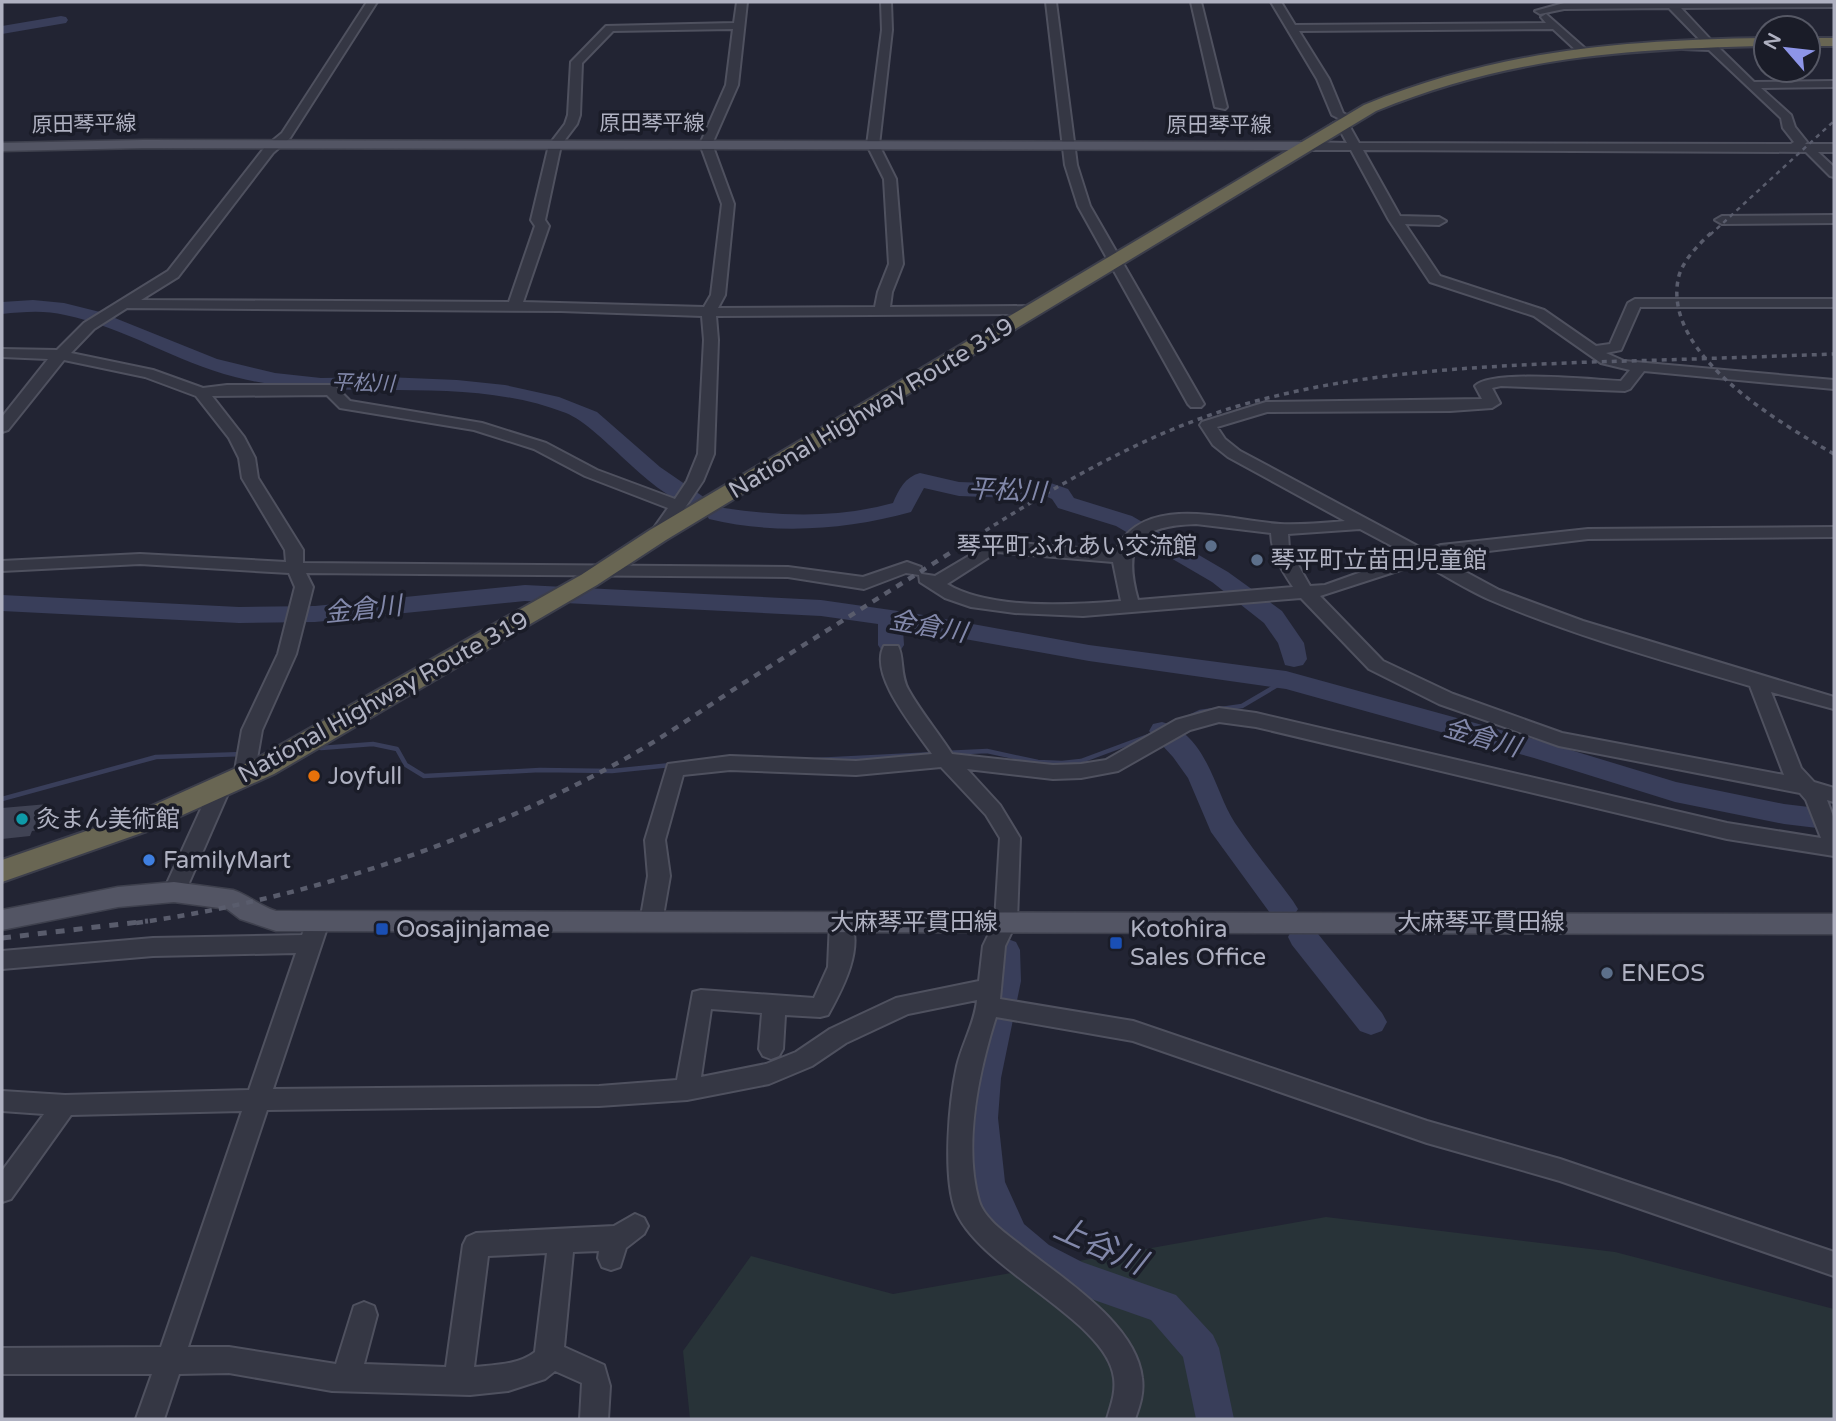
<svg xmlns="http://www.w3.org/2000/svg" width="1836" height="1421" font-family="'Varela Round','Noto Sans JP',sans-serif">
	<rect width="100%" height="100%" fill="#222433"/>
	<!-- green -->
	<polygon fill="#283338" points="1326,1217 1615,1252 1834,1309 1834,1419 690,1419 683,1351 751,1256 893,1294"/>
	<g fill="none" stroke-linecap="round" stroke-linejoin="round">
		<!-- stream -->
		<g stroke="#393e5a" stroke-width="4.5">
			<polyline points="1187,718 1200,712 1242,706 1286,680"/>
			<polyline points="321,748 373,744 397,749 406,765 424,776 540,770 612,771 671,765"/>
			<polyline points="945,753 987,751 1038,762 1062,763 1081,761 1151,735"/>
			<polyline points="816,760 936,754"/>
			<polyline points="2,799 156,757 244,754"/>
		</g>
		<!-- river -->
		<g fill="#393e5a" fill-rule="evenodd">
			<polygon points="61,16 66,17 68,20 66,23 2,34 2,26"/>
			<path d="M33 300 64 303 100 312 217 359 275 373 321 378 386 377 457 380 505 385 559 397 597 412 660 467 708 500 705 505C665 515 604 428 566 413 460 372 344 405 235 377 176 362 124 327 65 315 44 310 23 312 2 314V302Z"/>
			<path d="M920 473 959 482 1013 484 1045 481 1068 489 1074 498 1132 516 1228 572 1282 611 1304 643 1307 659 1303 665 1294 667 1285 665 1278 643 1264 623 1212 582 1116 526 1058 508 1052 499 1043 495 1013 498 959 496 924 488 911 512C846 530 775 535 709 519L706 514 709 509 717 507C776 516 835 519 893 503 899 489 905 477 920 473Z"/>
			<polygon points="525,585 821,600 912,613 1089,645 1286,671 1541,741 1676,782 1784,804 1834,810 1834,830 1784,824 1675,802 1534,758 1286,689 1089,661 903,628 904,645 900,651 891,653 882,651 878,645 878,624 821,616 525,601 315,622 239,623 2,611 2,595 239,607 315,606"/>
			<path d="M1162 722C1208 735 1214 791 1235 823 1253 850 1274 875 1293 901L1298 909 1293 917 1283 920 1273 917 1211 832 1188 778 1173 757 1149 731 1153 724Z"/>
			<polygon points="1303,925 1314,929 1382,1013 1387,1022 1382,1031 1371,1035 1360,1031 1292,945 1288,937 1292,929"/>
			<polygon points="1005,938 1016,942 1020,950 1021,981 1001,1078 998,1118 1005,1182 1024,1224 1049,1245 1082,1262 1176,1295 1213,1335 1219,1348 1234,1419 1196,1419 1183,1357 1151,1320 1060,1288 1023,1269 1000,1246 971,1182 964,1118 969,1078 991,981 990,950 994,942"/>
		</g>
	</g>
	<!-- building -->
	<polygon fill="#404354" points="48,804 39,830 32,831 30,836 2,839 2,808"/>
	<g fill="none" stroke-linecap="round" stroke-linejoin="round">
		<defs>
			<g id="minor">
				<path d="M367 2H377L290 138 273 153 178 277 141 300 509 302 535 226 531 220 549 145 565 124 568 115 571 62 606 26 734 23 737 2H747L738 85 712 144 734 204 725 295 718 308 875 307 878 292 889 264 884 179 867 145 882 30 881 2H891L892 30 879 145 896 179 903 264 892 292 890 307 1035 306 1042 310 1035 314 716 316 718 340 714 454 703 481 664 539 658 540 649 535 668 508 585 476 534 449 474 430 340 408 327 395 212 396 244 437 255 458 258 478 303 550V563L788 567 863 577 907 562 921 567 922 574 935 576 994 541 1115 551C1145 491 1229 521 1280 524 1302 525 1323 523 1345 521L1228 457 1213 445 1200 425 1202 422 1266 402 1482 399 1475 386C1492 369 1593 380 1621 381L1630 370 1601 363 1534 316 1430 282 1389 220 1351 150H1302L1296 146 1302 142 1347 143 1341 132 1328 127 1334 123 1350 127 1359 143 1791 144 1794 142 1783 128 1781 118 1709 50 1683 49V45L1704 44 1669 8 1564 9 1540 14 1535 11 1564 3 1834 2V7L1681 8 1710 39 1711 41 1708 44 1716 45 1754 82 1834 81V87L1761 88 1791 115 1795 127 1807 142 1805 144H1834V152H1818L1834 167V177L1830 176 1806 152 1363 150 1400 216 1439 217 1446 221 1439 225 1405 224 1440 276 1544 310 1596 346 1610 344 1628 303 1635 299H1834V307H1640L1621 350 1606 353 1624 361 1834 380V389L1644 371 1630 389 1625 391 1501 386 1492 388 1500 403 1492 408 1450 411 1267 412 1217 427 1225 439 1240 451 1425 550 1441 545 1588 529 1834 527V537L1588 539 1438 557 1499 590 1583 621 1834 697V709L1771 692 1801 768 1814 782 1834 788V802L1827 800 1834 819V856L1727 839 1256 727 1219 722 1190 730 1118 771 1081 778 1053 779 967 769 1000 805 1020 838 1017 921 1005 946 1000 999 1133 1021 1427 1121 1560 1159 1834 1252V1276L1560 1181 1427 1143 1133 1041 996 1017C979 1071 963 1145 979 1201 984 1218 1005 1233 1018 1243 1058 1276 1136 1322 1142 1378 1144 1393 1140 1405 1135 1419H1107C1111 1405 1116 1393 1114 1378 1108 1320 977 1268 955 1209 943 1175 949 1102 957 1066 962 1044 975 1023 977 1000L908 1014 846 1043 812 1066 769 1084 687 1100 599 1106 267 1110 188 1347H229L336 1364 354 1306 364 1302 374 1306 377 1315 364 1364 446 1367 463 1245 467 1237 476 1233 614 1226 635 1214 644 1218 648 1226 644 1234 626 1248 620 1267 611 1270 602 1267 598 1258 599 1251 573 1252 564 1347 604 1365 610 1386 608 1419H580L582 1383 555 1371 545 1379 508 1391 470 1395 332 1391 229 1373 179 1374 164 1419H136L152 1374H2V1348L161 1347 242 1111 71 1115 11 1199 2 1202V1171L44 1114 2 1111V1091L65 1095 249 1090 296 953 153 956 2 969V951L153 938 302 935 310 916 318 913 326 916 329 922 273 1089 599 1086 677 1080 693 992 701 990 814 998 828 967 830 922 833 916 841 913 849 916C865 947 843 988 828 1015L820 1017 785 1015 783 1049 779 1056 771 1059 763 1056 759 1049 762 1013 711 1009 701 1077 766 1064 796 1052 830 1029 896 998 979 981 983 946 995 921 1000 838 986 815 941 767 856 775 730 770 683 775 665 840 670 876 662 922 659 928 651 931 643 928 640 922 648 876 645 840 668 764 730 756 856 761 932 754C916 730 868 675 884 646H898C904 657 900 674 908 689 920 711 938 732 952 754L1053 765 1081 764 1106 760 1176 720 1219 708 1256 713 1727 823 1821 838 1806 800 1800 793 1559 746 1439 704 1369 669 1301 598 1083 616 1015 613 971 607 945 598 920 582 919 575 906 573 864 589 788 577 306 573 313 587 296 654 262 730 254 776 251 781H237L234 776 242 730 278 654 295 587 289 573 140 564 2 571V561L140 554 286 562 285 550 242 478 239 458 229 438 196 396 145 377 64 360 8 430 2 432V417L48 359 2 357V349L57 350 84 323 168 271 265 147 282 133ZM733 29 726 85 700 144 722 204 711 295 704 307 523 302 549 226 545 220 561 145 577 124 580 115 582 63 613 31ZM127 308 561 311 702 316 704 340 698 454 687 481 675 499 597 470 546 443 482 423 350 401 336 387 331 385H227L203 388 153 370 71 353 94 329ZM1196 524 1271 533C1272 555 1281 569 1293 587L1138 600C1122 543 1138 526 1196 524ZM1360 529 1409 555 1325 585 1310 586 1289 549 1288 534ZM997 552 1113 562 1121 601C1072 605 989 610 947 584ZM1422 563C1444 575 1466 589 1488 599 1572 635 1662 660 1750 686L1784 775 1562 733 1453 694 1383 661 1320 596ZM547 1253 535 1352C518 1365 495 1365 474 1367L488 1256Z"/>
				<polygon points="1046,2 1056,2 1077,165 1090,206 1204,404 1201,407 1191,407 1188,404 1078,206 1065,165"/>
				<polygon points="1191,2 1201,2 1227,107 1225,109 1215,107"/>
				<polygon points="1271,2 1281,2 1295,25 1546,23 1541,17 1546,14 1588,51 1579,53 1553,29 1299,31 1329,79 1343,113 1354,119 1348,123 1332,115 1317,79"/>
				<polygon points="1834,215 1834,223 1722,224 1715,220 1722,216"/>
				<polygon points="220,782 227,784 230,789 185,892 182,898 174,900 166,898 163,892 210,789 213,784"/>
			</g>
			<g id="major">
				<polygon points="144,140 1302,142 1309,146 1302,150 144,148 2,151 2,143"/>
				<path d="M174 882 233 890C248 895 260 906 276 911L1834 914V934L276 931 240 919 227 909 174 902 118 907 2 930V910L118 887Z"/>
			</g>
			<g id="highway">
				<path d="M1766 38V46C1624 49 1508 57 1376 111L666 540 597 585 274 774 147 831 2 882V860L127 817 254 760 581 575 650 530 1364 105C1499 50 1622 40 1766 38Z"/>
				<rect x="1808" y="38" width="26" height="8"/>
			</g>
		</defs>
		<!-- minor casing -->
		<use href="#minor" stroke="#4f515f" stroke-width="4"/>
		<!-- major casing -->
		<use href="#major" stroke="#3e404d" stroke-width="3"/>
		<!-- highway casing -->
		<use href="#highway" stroke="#3c3e4b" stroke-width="4"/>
		<!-- minor -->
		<use href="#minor" fill="#353744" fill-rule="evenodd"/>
		<!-- major -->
		<use href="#major" fill="#535564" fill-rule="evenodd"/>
		<!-- highway -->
		<use href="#highway" fill="#696653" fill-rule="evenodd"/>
		<!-- rail-far3 -->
		<polyline stroke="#595c6c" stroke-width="2.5" stroke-dasharray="4.5 4.5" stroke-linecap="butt" points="1710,235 1834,121"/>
		<!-- rail-far2 -->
		<g stroke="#595c6c" stroke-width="3.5" stroke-dasharray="5 5" stroke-linecap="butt">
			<path d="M1711 233C1698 245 1681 262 1678 280 1664 356 1780 423 1834 454"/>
			<path d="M977 536C1059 484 1144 434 1238 406 1355 372 1469 367 1590 362 1671 360 1753 357 1834 354"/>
		</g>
		<!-- rail-far1 -->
		<path stroke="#595c6c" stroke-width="4.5" stroke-dasharray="7 7" stroke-linecap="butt" d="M136 923C305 899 471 844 621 761 663 738 702 710 742 684 821 634 901 584 980 534"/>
		<!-- rail -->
		<polyline stroke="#595c6c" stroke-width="5" stroke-dasharray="9 9" stroke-linecap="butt" points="2,938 148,921"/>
	</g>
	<!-- markers -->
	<g fill="#5c6f8a" stroke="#1a1c28" stroke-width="2.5">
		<circle cx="1211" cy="546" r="7"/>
		<circle cx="1257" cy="560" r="7"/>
		<circle cx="1607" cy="973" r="7"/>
	</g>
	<circle fill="#e8710a" stroke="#1a1c28" stroke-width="2.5" cx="314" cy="776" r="7"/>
	<circle fill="#0f9aa8" stroke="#1a1c28" stroke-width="2.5" cx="22" cy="819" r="7"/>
	<circle fill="#3f7fe0" stroke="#1a1c28" stroke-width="2.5" cx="149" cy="860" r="7"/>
	<g fill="#1a4fb4" stroke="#1a1c28" stroke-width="2.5">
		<rect x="375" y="922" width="14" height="14" rx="3.5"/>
		<rect x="1109" y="936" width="14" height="14" rx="3.5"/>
	</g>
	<g text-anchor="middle" stroke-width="7" stroke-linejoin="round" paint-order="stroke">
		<!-- far-street labels -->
		<g font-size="21" fill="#afb1c1" stroke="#1a1c28">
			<text x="652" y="130">原田琴平線</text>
			<text transform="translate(84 124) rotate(-1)" y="7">原田琴平線</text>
			<text x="1219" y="132">原田琴平線</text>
		</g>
		<!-- far-water labels -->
		<g font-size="21" font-style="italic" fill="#8288aa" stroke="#1a1c28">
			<text transform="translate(363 383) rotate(2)" y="7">平松川</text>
		</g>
		<!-- street labels -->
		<g font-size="24" fill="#afb1c1" stroke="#1a1c28">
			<text transform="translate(871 408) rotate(-31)" y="8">National Highway Route 319</text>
			<text transform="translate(383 697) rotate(-29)" y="8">National Highway Route 319</text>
			<text x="914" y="930">大麻琴平貫田線</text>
			<text x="1481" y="930">大麻琴平貫田線</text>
		</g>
		<!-- poi labels -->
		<g font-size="24" fill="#afb1c1" stroke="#1a1c28" text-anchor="start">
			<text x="1197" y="554" text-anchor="end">琴平町ふれあい交流館</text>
			<text x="1271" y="568">琴平町立苗田児童館</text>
			<text x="328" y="784">Joyfull</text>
			<text x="36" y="827">灸まん美術館</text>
			<text x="163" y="868">FamilyMart</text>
			<text x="396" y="937">Oosajinjamae</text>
			<text x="1130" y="937">Kotohira<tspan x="1130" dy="28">Sales Office</tspan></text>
			<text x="1621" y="981">ENEOS</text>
		</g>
		<!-- water labels -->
		<g font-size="26" font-style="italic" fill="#8288aa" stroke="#1a1c28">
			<text transform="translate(1007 490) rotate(3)" y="9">平松川</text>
			<text transform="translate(363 609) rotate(-6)" y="9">金倉川</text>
			<text transform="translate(928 626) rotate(10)" y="9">金倉川</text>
			<text transform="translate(1482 737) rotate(16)" y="9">金倉川</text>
		</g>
		<!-- near-water labels -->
		<g font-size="32" font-style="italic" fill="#8288aa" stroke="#1a1c28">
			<text transform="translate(1100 1245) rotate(24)" y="11">上谷川</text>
		</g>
	</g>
	<!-- border -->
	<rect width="1836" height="1421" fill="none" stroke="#afb1c1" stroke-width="7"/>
	<!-- north arrow -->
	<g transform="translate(1787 49) rotate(298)"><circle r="33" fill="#1a1c28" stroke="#565865" stroke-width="2"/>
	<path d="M0-5L12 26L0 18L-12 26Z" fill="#8d95e8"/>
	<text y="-10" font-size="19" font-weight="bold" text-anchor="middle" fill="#afb1c1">N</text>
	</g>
</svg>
